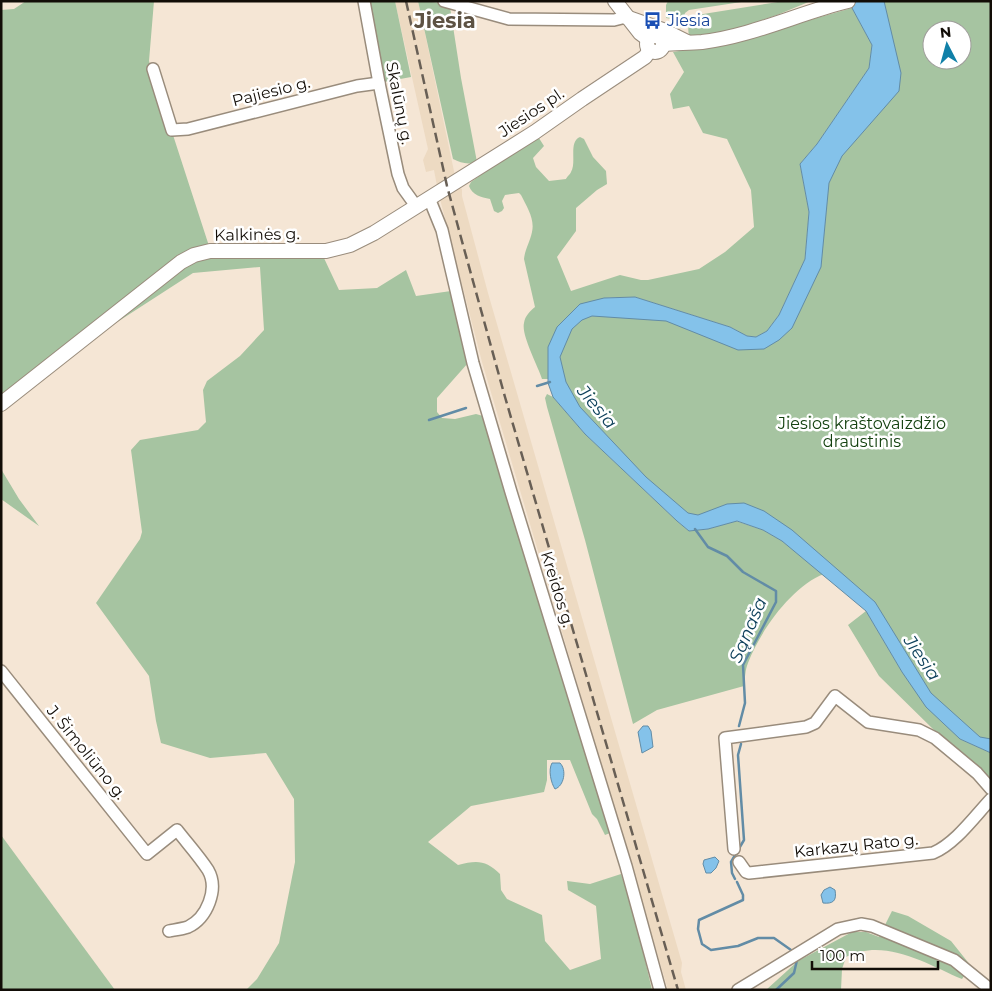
<svg xmlns="http://www.w3.org/2000/svg" width="992" height="991" font-family="Montserrat,sans-serif">
	<rect width="100%" height="100%" fill="#f5e6d5"/>
	<!-- built -->
	<g fill="#eddac2">
		<polygon points="395,1 418,1 422,19 455,176 437,186 434,170 426,172 423,160 428,149"/>
		<polygon points="458,187 462,189 462,196 488,293 682,963 681,972 686,990 668,990 482,362 440,199"/>
	</g>
	<!-- green -->
	<g fill="#a6c4a1" fill-rule="evenodd">
		<polygon points="26,1 154,1 149,61 209,246 1,395 1,10 14,9"/>
		<polygon points="368,1 395,1 411,77 384,82"/>
		<path d="M418 1 445 3 450 7 461 78 477 162C468 165 461 163 453 159Z"/>
		<polygon points="668,1 748,1 689,10 685,13 683,21 666,18 666,5"/>
		<path d="M784 1H811L777 15 730 31 694 37 689 35C687 27 689 19 697 15Z"/>
		<path d="M867 1H991V744L973 739 925 697 868 607 770 524 742 516 692 526 617 459 556 380 564 329 579 314 627 305 739 345 767 340 804 291 818 191 884 79ZM932 30H962V60H932Z"/>
		<path d="M852 8 872 45 869 68 817 144 800 164 809 212 805 259 779 315 767 331 756 337 747 336 730 327 635 297 604 298 548 347V379H542C538 366 521 335 524 323 525 316 530 311 535 307L524 259C525 249 530 242 532 232 535 219 527 207 521 195L519 193 505 195 502 201 504 208 502 211 498 213 494 211 490 199C481 197 472 195 469 186L471 182 537 135 544 146 533 158 536 167 549 181 566 179C566 178 571 173 571 172 577 162 568 142 580 137L584 139 593 157 606 171 607 184 597 190 576 208V231L557 257 571 291 620 275 641 280H648L699 269 725 252 754 227 751 190 727 139 703 133 689 106 673 109 670 94 684 72 673 52 728 43Z"/>
		<path d="M207 256H323L339 290 377 288 406 270 416 296 451 291 468 363 437 398V412L442 418 455 419 476 414 483 416 610 833 605 835 597 819 592 814 570 760H547V780L544 792 471 806 428 842 458 865C477 860 486 860 500 874L501 890 507 899 542 915 545 941 570 970 601 959 596 906 568 890 567 881 590 884 621 874 634 913 652 990H246L257 979 279 943 295 862 294 799 266 753 210 758 161 743 156 721 149 676 96 603 140 539 142 532 131 450 140 440 198 430 206 422 203 390 207 381 240 356 264 330 260 267 193 273 108 328 110 321 192 261Z"/>
		<path d="M547 394 553 397 585 434 677 521 689 531 708 529 736 521 763 530 782 541 824 574C792 586 760 631 748 663 745 670 745 679 744 686L657 710 633 724 585 540 547 407 545 398Z"/>
		<polygon points="1,469 19,499 39,526 1,499"/>
		<polygon points="866,611 902,672 960,739 991,753 991,786 879,676 848,625"/>
		<polygon points="1,835 115,990 1,990"/>
		<path d="M892 911 908 916 951 941 971 966 962 979C927 964 884 937 846 957L842 969 841 990H766L798 961 852 932H866L879 937Z"/>
	</g>
	<!-- water -->
	<g fill="#84c2ea" stroke="#628ca6">
		<polygon points="850,1 884,1 901,73 899,91 842,156 829,183 821,267 792,328 779,340 764,349 738,350 666,321 592,316 582,320 572,329 560,357 566,382 580,407 646,477 688,513 698,515 727,504 744,503 764,511 792,530 875,602 931,693 980,737 991,739 991,753 960,739 926,707 902,672 866,611 782,541 763,530 737,521 708,529 689,531 677,521 585,434 553,397 548,383 548,347 557,327 580,304 604,298 635,297 730,327 747,336 756,337 767,331 779,315 805,259 809,212 800,164 817,144 869,68 872,45 852,8"/>
		<polygon points="643,726 648,726 651,731 653,747 642,753 638,732"/>
		<path d="M552 763H560C567 770 564 786 555 789 551 783 548 770 552 763Z"/>
		<polygon points="715,857 719,861 716,868 711,873 706,873 703,864 704,860"/>
		<path d="M830 887 835 890C837 901 833 904 823 903L821 895 824 890Z"/>
	</g>
	<g fill="none" stroke-linecap="round" stroke-linejoin="round">
		<!-- stream -->
		<g stroke="#628ca6" stroke-width="2.5">
			<polyline points="537,386 550,382"/>
			<polyline points="429,420 466,408"/>
			<polyline points="695,529 708,547 727,556 743,572 776,591 776,602 743,665 745,703 739,726"/>
			<polyline points="735,879 732,873 731,862 744,840 738,755 741,744"/>
			<polyline points="737,882 743,895 743,900 699,920 698,929 702,944 711,950 738,946 758,938 774,938 791,950"/>
			<polyline points="776,990 794,973 797,960"/>
		</g>
		<defs>
			<g id="minor">
				<polyline points="364,1 379,83 398,174 403,188 416,206"/>
				<polyline points="444,1 509,19 614,20 626,17"/>
				<polyline points="153,69 172,130 188,129 357,86 379,83"/>
				<polyline points="429,198 442,230 473,363 511,492 626,866 660,990"/>
				<path d="M1 671 147 854 177 830C187 843 199 856 208 870 219 889 207 918 188 927 182 929 174 930 169 931"/>
				<polyline points="734,849 725,738 806,727 815,723 835,696 868,722 919,730 935,738 977,773 991,789"/>
				<path d="M739 862 746 872 749 873 933 853C955 844 975 816 991 799"/>
				<polyline points="738,990 838,929 861,924 872,926 954,960 991,990"/>
			</g>
			<g id="major">
				<polyline points="615,1 640,33 648,39"/>
				<polyline points="626,17 663,30 687,42"/>
				<circle cx="655" cy="44" r="8"/>
				<path d="M663 44C676 43 689 43 702 42 752 36 799 13 848 1"/>
				<polyline points="1,404 181,262 194,255 210,251 326,251 350,245 374,233 535,132 582,99 645,57 650,50"/>
			</g>
		</defs>
		<!-- minor casing -->
		<use href="#minor" stroke="#998c7c" stroke-width="14"/>
		<!-- major casing -->
		<use href="#major" stroke="#998c7c" stroke-width="16"/>
		<!-- minor -->
		<use href="#minor" stroke="#fff" stroke-width="11"/>
		<!-- major -->
		<use href="#major" stroke="#fff" stroke-width="14"/>
		<!-- rail -->
		<polyline stroke="#685f55" stroke-width="2.5" stroke-dasharray="10 5" stroke-linecap="butt" points="406,1 447,186 463,245 505,397 678,990"/>
	</g>
	<!-- icons -->
	<defs>
		<symbol id="bus-bare" viewBox="-9 -9 18 18"><path d="M-5-6H5V4H4V6H2V4H-2V6H-4V4H-5ZM-3.5-4V0h7V-4ZM-3.5 1.2v1.5H-2V1.2ZM2 1.2v1.5H3.5V1.2Z" fill="#1a4fb4" stroke="#fff" stroke-width="2.5" paint-order="stroke"/></symbol>
	</defs>
	<g fill-rule="evenodd">
		<use href="#bus-bare" x="640" y="8" width="25" height="25"/>
	</g>
	<g text-anchor="middle" stroke-width="5" stroke-linejoin="round" paint-order="stroke">
		<!-- transit labels -->
		<g font-size="16" fill="#164399" stroke="#fff" text-anchor="start">
			<text x="667" y="26">Jiesia</text>
		</g>
		<!-- street labels -->
		<g font-size="16" fill="#120d07" stroke="#fff">
			<text transform="translate(271 91) rotate(-14)" y="6">Pajiesio g.</text>
			<text transform="translate(400 103) rotate(79)" y="6">Skalūnų g.</text>
			<text transform="translate(531 112) rotate(-34)" y="6">Jiesios pl.</text>
			<text transform="translate(257 234) rotate(-1)" y="6">Kalkinės g.</text>
			<text transform="translate(558 589) rotate(73)" y="6">Kreidos g.</text>
			<text transform="translate(87 752) rotate(51)" y="6">J. Šimoliūno g.</text>
			<text transform="translate(856 845) rotate(-6)" y="6">Karkazų Rato g.</text>
		</g>
		<!-- park labels -->
		<g font-size="16" fill="#14410f" stroke="#fff">
			<text x="862" y="429">Jiesios kraštovaizdžio<tspan x="862" dy="18">draustinis</tspan></text>
		</g>
		<!-- water labels -->
		<g font-size="18" font-style="italic" fill="#0f415c" stroke="#fff">
			<text transform="translate(597 407) rotate(50)" y="6">Jiesia</text>
			<text transform="translate(748 630) rotate(-67)" y="6">Sąnaša</text>
			<text transform="translate(922 658) rotate(56)" y="6">Jiesia</text>
		</g>
		<!-- district labels -->
		<g font-size="21" font-weight="bold" fill="#5d5243" stroke="#fff">
			<text x="445" y="28">Jiesia</text>
		</g>
	</g>
	<!-- border -->
	<rect width="992" height="991" fill="none" stroke="#120d07" stroke-width="5"/>
	<!-- north arrow -->
	<g transform="translate(947 45) rotate(354)"><circle r="24" fill="#ffffff" stroke="#a09e9c"/>
	<path d="M0-4L9 19L0 12L-9 19Z" fill="#1080a8"/>
	<text y="-8" font-size="14" font-weight="bold" text-anchor="middle" fill="#120d07">N</text>
	</g>
	<!-- scale -->
	<path d="M812 961v8h126v-8" fill="none" stroke="#120d07" stroke-width="2.5"/>
	<text x="820" y="961" font-size="15" fill="#120d07" stroke="#ffffff" stroke-width="4" paint-order="stroke">100 m</text>
</svg>
